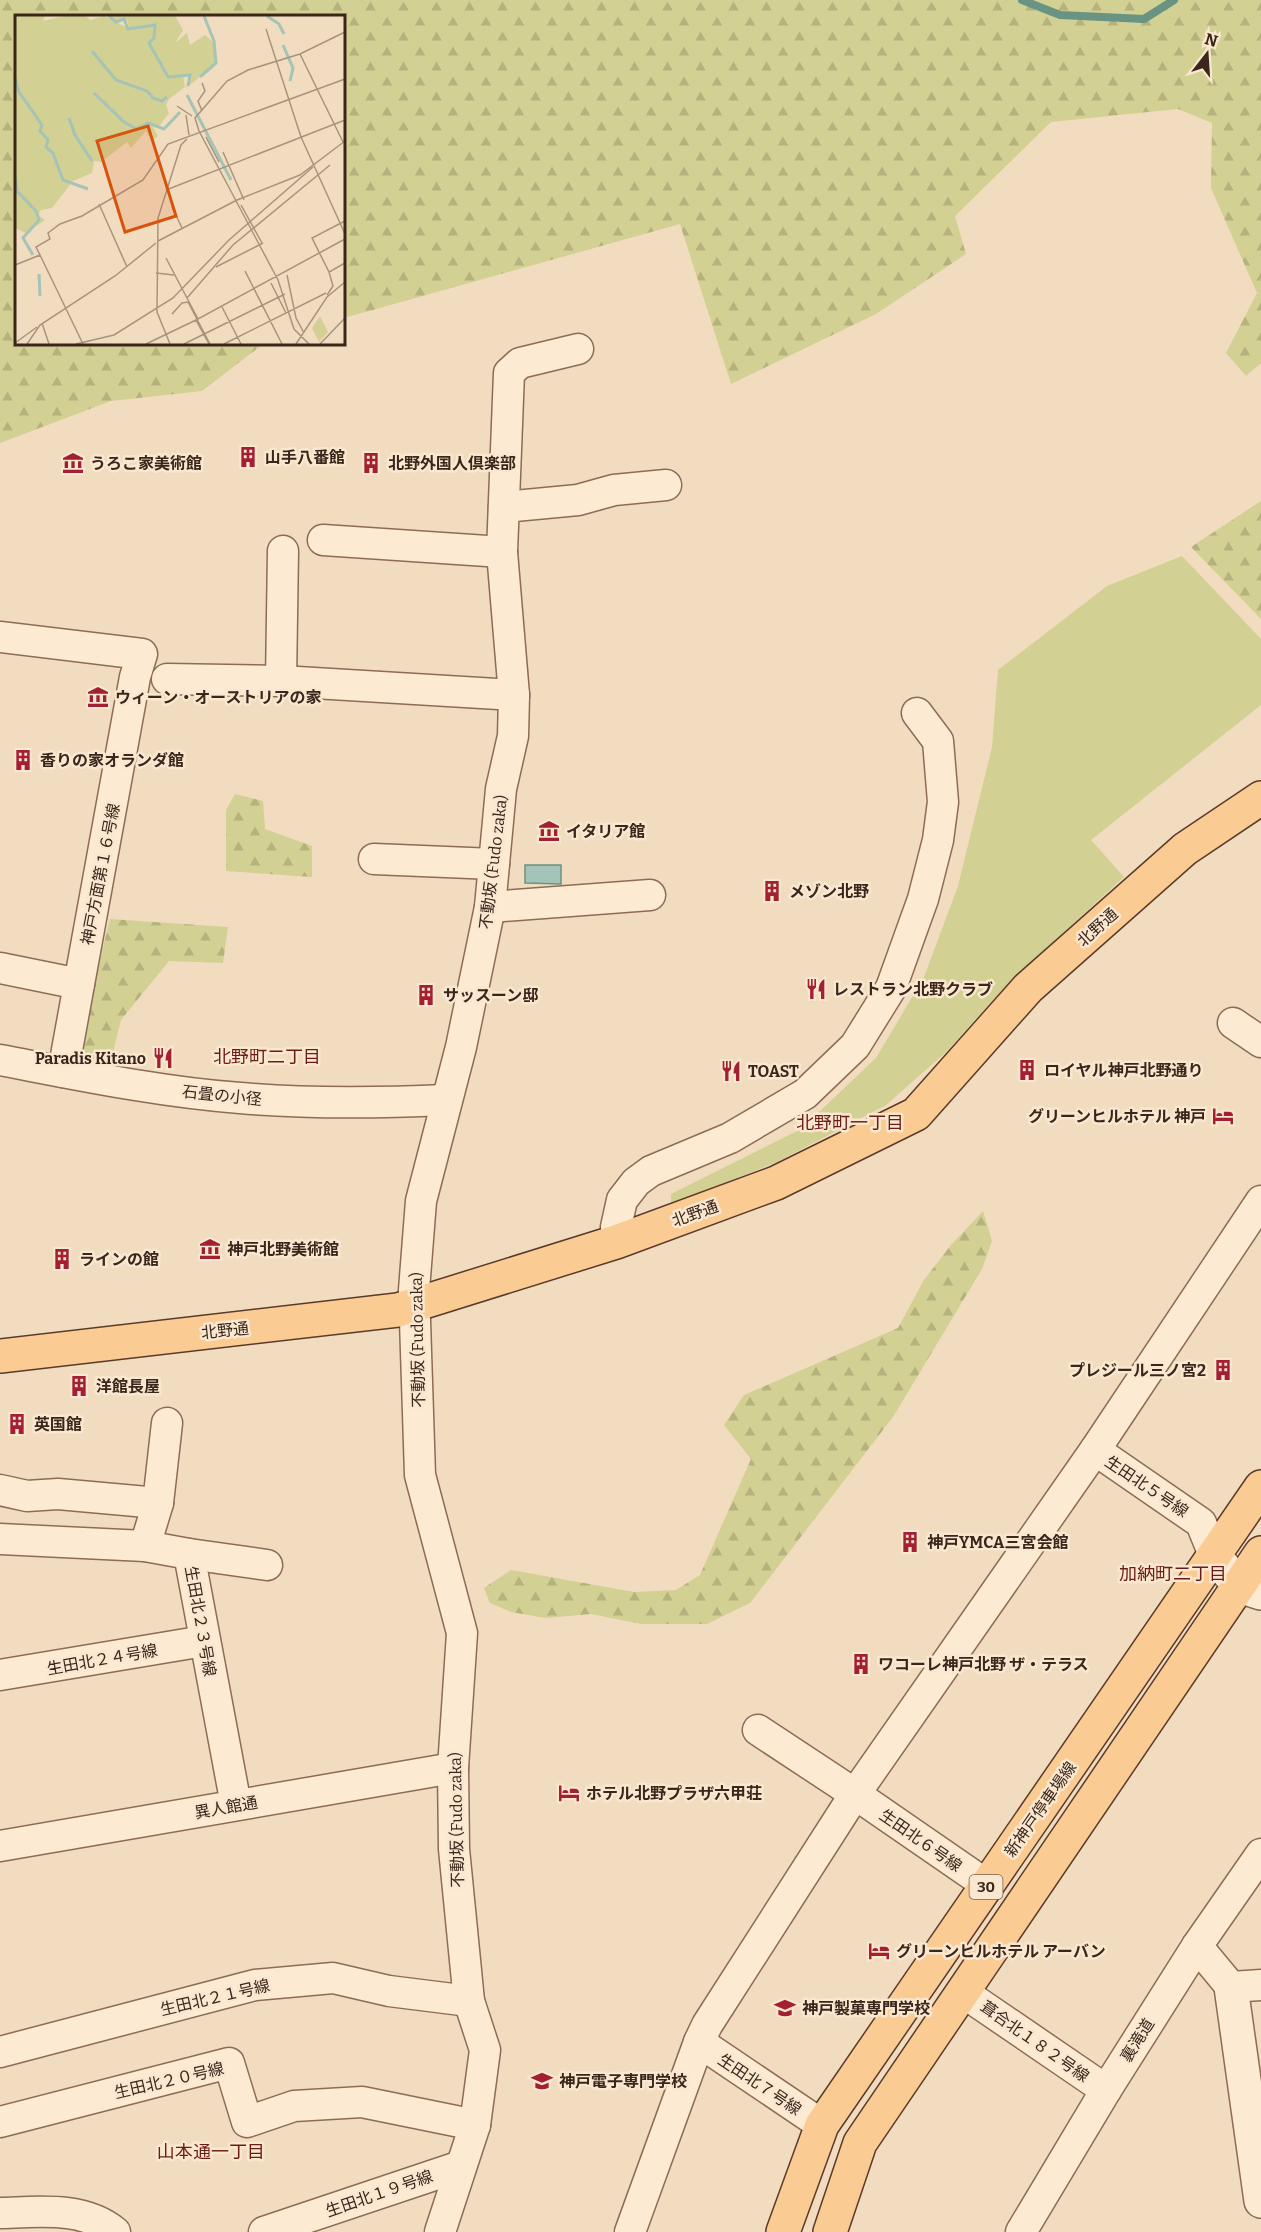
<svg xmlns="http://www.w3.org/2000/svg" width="1261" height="2232" font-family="Bitter,'Noto Sans JP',serif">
	<defs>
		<pattern id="forest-firs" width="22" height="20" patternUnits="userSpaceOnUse" patternTransform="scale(1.5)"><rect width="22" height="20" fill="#d2d092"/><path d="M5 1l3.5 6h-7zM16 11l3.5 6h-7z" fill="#b5b27d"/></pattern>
	</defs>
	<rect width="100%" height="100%" fill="#f2dcbf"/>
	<!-- grass -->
	<polygon fill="#d2d092" points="1182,556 1261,639 1261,705 1091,840 1124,877 1011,980 945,1053 886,1105 777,1162 671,1204 671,1194 801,1129 876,1058 924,977 958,886 992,747 998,670 1107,586"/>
	<!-- forest -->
	<g fill="url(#forest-firs)">
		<polygon points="0,0 1261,0 1261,363 1246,376 1226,353 1257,293 1211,188 1212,123 1178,109 1051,122 955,216 966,254 876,314 731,384 680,224 344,318 344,16 16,16 16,344 263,344 202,391 111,401 0,443"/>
		<polygon points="1261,501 1261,619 1191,547"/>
		<polygon points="235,794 263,801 265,829 312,846 312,877 226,871 226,810"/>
		<polygon points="110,919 228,927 223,963 169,961 121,1020 110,1064 77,1054"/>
		<polygon points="983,1211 992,1241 982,1269 893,1417 750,1603 707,1624 641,1624 591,1614 546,1618 511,1612 490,1603 484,1588 511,1570 634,1592 676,1590 700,1575 751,1459 724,1425 744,1395 898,1328 924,1280 951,1245"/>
	</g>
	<!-- water -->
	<polygon fill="#a3c4b6" stroke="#699383" stroke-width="1.5" points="525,865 561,865 561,884 525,883"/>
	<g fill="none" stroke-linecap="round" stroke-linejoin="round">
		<!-- stream -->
		<polyline stroke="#699383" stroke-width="8" points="1022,0 1060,15 1144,19 1174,0"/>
		<defs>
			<g id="minor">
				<polyline points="504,507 578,500 614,490 666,485"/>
				<polyline points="323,540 502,552"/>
				<polyline points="0,637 142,654 135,677 63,1072"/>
				<polyline points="167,679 281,681 514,695"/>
				<polyline points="281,681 283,551"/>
				<polyline points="374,859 494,864"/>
				<polyline points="490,907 650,895"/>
				<polyline points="0,968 79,984"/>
				<polyline points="1233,1023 1261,1042"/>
				<path d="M0 1060C79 1075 160 1092 240 1098 309 1104 378 1103 446 1100"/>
				<polyline points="616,1242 616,1227 622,1200 636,1182 651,1171 730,1138 805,1094 855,1046 891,988 923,899 938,840 943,802 938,741 917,713"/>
				<polyline points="1095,1450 1201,1523 1214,1555"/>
				<polyline points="0,1490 27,1496 58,1494 158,1503"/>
				<polyline points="0,1539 145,1546 189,1554 236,1805"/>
				<polyline points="145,1546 158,1503 167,1423"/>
				<polyline points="189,1554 267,1565"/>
				<polyline points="0,1675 204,1641"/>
				<polyline points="758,1730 855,1794 987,1885"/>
				<polyline points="0,1846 453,1768"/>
				<polyline points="1197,1946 1231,1987 1261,1985"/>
				<polyline points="964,1993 1106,2090"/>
				<polyline points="699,2042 822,2125"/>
				<polyline points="0,2052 255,1985 333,1978 389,1991 469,2001"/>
				<polyline points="0,2122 229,2063 247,2122 294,2106 362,2102 475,2125"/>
				<path d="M0 2213C39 2212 83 2206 115 2232"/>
				<polyline points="264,2232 461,2166"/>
				<polyline points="440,2232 475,2125 485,2050 469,2001 454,1849 453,1768 462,1633 420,1475 414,1290 421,1201 461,1047 490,907 501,789 513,736 514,695 502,552 509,373 520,363 578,349"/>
				<polyline points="630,2232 699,2042 707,2025 855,1794 1095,1450 1261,1201"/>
				<polyline points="1021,2232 1106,2090 1197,1946 1261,1854"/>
			</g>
			<g id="tertiary">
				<polyline points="1214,1555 1239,1586 1261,1593"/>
				<polyline points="1231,1987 1261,2201"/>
			</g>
			<g id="primary">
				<polyline points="0,1356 398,1310 616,1242 776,1183 916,1114 1028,988 1185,849 1261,798"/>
				<polyline points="783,2232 822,2125 1261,1487"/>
				<polyline points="830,2232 860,2143 1261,1553"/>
			</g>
		</defs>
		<!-- minor casing -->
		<use href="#minor" stroke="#8d6b55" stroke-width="33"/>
		<!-- tertiary casing -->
		<use href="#tertiary" stroke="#8d6b55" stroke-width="36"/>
		<!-- primary casing -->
		<use href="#primary" stroke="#5a3a2a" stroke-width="36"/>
		<!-- minor -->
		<use href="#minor" stroke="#fcead3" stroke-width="30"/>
		<!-- tertiary -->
		<use href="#tertiary" stroke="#fcead3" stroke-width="33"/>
		<!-- primary -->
		<use href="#primary" stroke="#facb93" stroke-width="33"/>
	</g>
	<!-- icons -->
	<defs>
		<symbol id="building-bare" viewBox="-9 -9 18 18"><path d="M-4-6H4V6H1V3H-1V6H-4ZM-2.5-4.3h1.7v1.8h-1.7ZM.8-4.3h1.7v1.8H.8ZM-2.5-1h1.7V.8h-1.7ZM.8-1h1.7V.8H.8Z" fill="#a31f32" stroke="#f9e7d0" stroke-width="2.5" paint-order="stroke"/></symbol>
		<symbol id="museum-bare" viewBox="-9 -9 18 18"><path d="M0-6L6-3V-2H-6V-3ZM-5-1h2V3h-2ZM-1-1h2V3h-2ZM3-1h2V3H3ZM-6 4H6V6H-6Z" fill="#a31f32" stroke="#f9e7d0" stroke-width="2.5" paint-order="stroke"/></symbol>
		<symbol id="restaurant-bare" viewBox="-9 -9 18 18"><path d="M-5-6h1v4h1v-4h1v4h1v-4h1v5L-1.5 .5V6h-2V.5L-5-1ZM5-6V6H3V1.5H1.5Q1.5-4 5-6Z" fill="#a31f32" stroke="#f9e7d0" stroke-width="2.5" paint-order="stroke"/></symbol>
		<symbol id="hotel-bare" viewBox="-9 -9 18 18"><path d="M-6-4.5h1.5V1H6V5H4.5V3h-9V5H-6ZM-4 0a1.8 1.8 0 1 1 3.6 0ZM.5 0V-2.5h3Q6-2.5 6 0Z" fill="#a31f32" stroke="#f9e7d0" stroke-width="2.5" paint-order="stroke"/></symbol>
		<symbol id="university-bare" viewBox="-9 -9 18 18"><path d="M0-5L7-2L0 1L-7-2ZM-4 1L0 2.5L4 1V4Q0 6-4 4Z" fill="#a31f32" stroke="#f9e7d0" stroke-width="2.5" paint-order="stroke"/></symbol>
		<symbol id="school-bare" viewBox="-9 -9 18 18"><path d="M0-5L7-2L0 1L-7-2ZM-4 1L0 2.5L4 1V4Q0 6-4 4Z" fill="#a31f32" stroke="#f9e7d0" stroke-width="2.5" paint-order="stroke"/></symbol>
	</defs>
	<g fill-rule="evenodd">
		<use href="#building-bare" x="233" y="442" width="30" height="30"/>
		<use href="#museum-bare" x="58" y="448" width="30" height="30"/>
		<use href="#building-bare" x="356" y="448" width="30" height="30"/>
		<use href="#museum-bare" x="83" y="682" width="30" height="30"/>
		<use href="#building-bare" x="8" y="745" width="30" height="30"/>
		<use href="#museum-bare" x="534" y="816" width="30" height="30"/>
		<use href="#building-bare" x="757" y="876" width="30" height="30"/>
		<use href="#restaurant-bare" x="801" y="974" width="30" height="30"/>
		<use href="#building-bare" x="411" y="980" width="30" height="30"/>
		<use href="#restaurant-bare" x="148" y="1043" width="30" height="30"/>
		<use href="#building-bare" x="1012" y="1055" width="30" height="30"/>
		<use href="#restaurant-bare" x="716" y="1056" width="30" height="30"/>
		<use href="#hotel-bare" x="1208" y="1101" width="30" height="30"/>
		<use href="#museum-bare" x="195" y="1234" width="30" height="30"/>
		<use href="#building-bare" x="47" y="1244" width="30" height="30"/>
		<use href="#building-bare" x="1208" y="1355" width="30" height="30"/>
		<use href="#building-bare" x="64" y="1371" width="30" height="30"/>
		<use href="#building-bare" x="2" y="1409" width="30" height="30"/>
		<use href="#building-bare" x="895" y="1527" width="30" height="30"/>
		<use href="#building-bare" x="846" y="1649" width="30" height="30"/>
		<use href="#hotel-bare" x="554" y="1778" width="30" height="30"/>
		<use href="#hotel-bare" x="864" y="1936" width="30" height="30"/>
		<use href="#university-bare" x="770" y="1993" width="30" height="30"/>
		<use href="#school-bare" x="527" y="2066" width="30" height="30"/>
	</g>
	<g text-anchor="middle" stroke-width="5" stroke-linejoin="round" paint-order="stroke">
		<!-- shield labels -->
		<rect fill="#f9e7d0" stroke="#746051" stroke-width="1.5" x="969.5" y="1875" width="33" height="24" rx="4.5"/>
		<g font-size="15" font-weight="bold" fill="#3b261b">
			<text x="986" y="1892">30</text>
		</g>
		<!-- poi labels -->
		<g font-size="16" font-weight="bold" fill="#3b261b" stroke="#f9e7d0" text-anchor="start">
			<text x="265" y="463">山手八番館</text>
			<text x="90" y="469">うろこ家美術館</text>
			<text x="388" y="469">北野外国人倶楽部</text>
			<text x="115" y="703">ウィーン・オーストリアの家</text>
			<text x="40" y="766">香りの家オランダ館</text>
			<text x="566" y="837">イタリア館</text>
			<text x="789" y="897">メゾン北野</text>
			<text x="833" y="995">レストラン北野クラブ</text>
			<text x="443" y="1001">サッスーン邸</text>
			<text x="146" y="1064" text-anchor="end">Paradis Kitano</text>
			<text x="1044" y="1076">ロイヤル神戸北野通り</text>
			<text x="748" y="1077">TOAST</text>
			<text x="1206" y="1122" text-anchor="end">グリーンヒルホテル 神戸</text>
			<text x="227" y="1255">神戸北野美術館</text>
			<text x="79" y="1265">ラインの館</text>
			<text x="1206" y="1376" text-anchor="end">プレジール三ノ宮2</text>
			<text x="96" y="1392">洋館長屋</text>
			<text x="34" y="1430">英国館</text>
			<text x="927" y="1548">神戸YMCA三宮会館</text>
			<text x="878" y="1670">ワコーレ神戸北野 ザ・テラス</text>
			<text x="586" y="1799">ホテル北野プラザ六甲荘</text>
			<text x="896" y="1957">グリーンヒルホテル アーバン</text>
			<text x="802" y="2014">神戸製菓専門学校</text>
			<text x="559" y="2087">神戸電子専門学校</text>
		</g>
		<!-- street labels -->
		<g font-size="16" fill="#3b261b" stroke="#f9e7d0">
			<text transform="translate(493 862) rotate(-83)" y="6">不動坂 (Fudo zaka)</text>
			<text transform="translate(100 874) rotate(-79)" y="6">神戸方面第１６号線</text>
			<text transform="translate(1097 927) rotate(-42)" y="6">北野通</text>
			<text transform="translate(222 1095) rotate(6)" y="6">石畳の小径</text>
			<text transform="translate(695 1213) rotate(-20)" y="6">北野通</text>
			<text transform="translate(225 1330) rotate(-6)" y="6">北野通</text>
			<text transform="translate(417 1340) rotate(-91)" y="6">不動坂 (Fudo zaka)</text>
			<text transform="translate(1147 1486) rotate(34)" y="6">生田北５号線</text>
			<text transform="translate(201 1621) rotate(80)" y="6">生田北２３号線</text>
			<text transform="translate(102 1659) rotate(-10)" y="6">生田北２４号線</text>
			<text transform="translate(226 1807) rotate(-10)" y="6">異人館通</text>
			<text transform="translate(1040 1809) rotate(-55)" y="6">新神戸停車場線</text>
			<text transform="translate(456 1820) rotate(-91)" y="6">不動坂 (Fudo zaka)</text>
			<text transform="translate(921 1840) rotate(35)" y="6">生田北６号線</text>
			<text transform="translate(215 1997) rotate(-13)" y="6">生田北２１号線</text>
			<text transform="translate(1137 2040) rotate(-58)" y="6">裏滝道</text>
			<text transform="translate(1035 2041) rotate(35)" y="6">葺合北１８２号線</text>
			<text transform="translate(169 2080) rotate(-13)" y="6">生田北２０号線</text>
			<text transform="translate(760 2084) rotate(34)" y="6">生田北７号線</text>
			<text transform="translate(379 2193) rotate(-19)" y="6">生田北１９号線</text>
		</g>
		<!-- neighbourhood labels -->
		<g font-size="18" fill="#6c1c16" stroke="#f9e7d0">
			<text x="267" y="1063">北野町二丁目</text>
			<text x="850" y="1129">北野町一丁目</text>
			<text x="1173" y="1580">加納町二丁目</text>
			<text x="211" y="2158">山本通一丁目</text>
		</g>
	</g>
	<!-- overview -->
	<g transform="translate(15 15)">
		<rect width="330" height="330" fill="#f2dcbf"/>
		<path d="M0 1H30L28 6 49 1H71L75 5 89 1 115 14 112 5 102 6 97 1H160L168 15 160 28 172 18 175 30 190 20 198 27 201 49 171 73 175 62 168 60 170 72 154 84 151 90 154 98 145 110H137L143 121 137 126 131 116 116 133 112 127 86 147 79 146 77 158 58 166 37 193 26 195 23 200 30 205 11 218 0 213Z" fill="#d2d092"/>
		<path d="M305 301 313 317 304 327 297 313Z" fill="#d2d092"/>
		<path fill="none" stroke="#a3c4b6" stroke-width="3" d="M94 1 101 7 109 4 113 14 140 10 139 23 134 28 153 62 175 60 173 71M252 1 264 9 269 19M268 30 278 53 275 66M77 36 101 65 132 76 138 83 147 86 152 82M185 62 201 48 199 26 189 1M0 63 4 77 27 110 25 116 33 125 31 132 38 138 48 165 73 174M79 78 109 107 122 114 133 108 149 114 165 97M172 80 216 165M54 103 60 120 77 146M0 160 2 176 21 196 24 205 8 223 18 240M24 259 25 281"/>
		<path fill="none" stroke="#a9937d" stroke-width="1.5" d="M251 14 286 122 330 219M285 39 328 127M162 91 177 101M187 96 183 86 190 76 187 68M171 100 174 120M184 116 263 265 279 314 294 329M184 116 180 103 212 66 233 55 285 39 330 17M191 122 204 147M208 137 229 185M151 175 330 105M84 189 112 252M226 190 247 228M157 192 167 213M143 226 222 185 285 160 330 126M25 240 68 329M151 243 183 304M0 250 25 240 21 232 35 224 33 218 45 209 67 201 128 165 153 129 330 64M201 252 248 228M230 256 267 329M314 257 297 223 330 206M141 258 159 260M272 260 281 303 289 318M256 268 271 298M312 280 318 271 314 257 330 248M172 283 218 230 315 150M207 292 226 329M157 299 167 288 173 287 195 329M27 308 34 329M0 328 22 312M12 329 25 310 100 261 141 228M61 329 99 320 158 283 214 225 298 152M131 329 181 305M155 329 142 297 143 203 166 130 172 124M169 329 270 279M194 329 181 305 330 224M209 329 311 278M281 329 312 282 330 267M305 329 330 303"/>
		<path fill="#d7540e" fill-opacity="0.15" stroke="#d7540e" stroke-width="3" d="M133 111 161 201 110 217 82 126Z"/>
		<rect width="330" height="330" fill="none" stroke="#3b261b" stroke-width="3"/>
	</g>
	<!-- north arrow -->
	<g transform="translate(1207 54) rotate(17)" stroke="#f9e7d0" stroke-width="4.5" paint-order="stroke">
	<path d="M0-4.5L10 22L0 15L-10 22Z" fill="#3b261b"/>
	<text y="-9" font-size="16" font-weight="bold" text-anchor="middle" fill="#3b261b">N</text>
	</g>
</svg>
